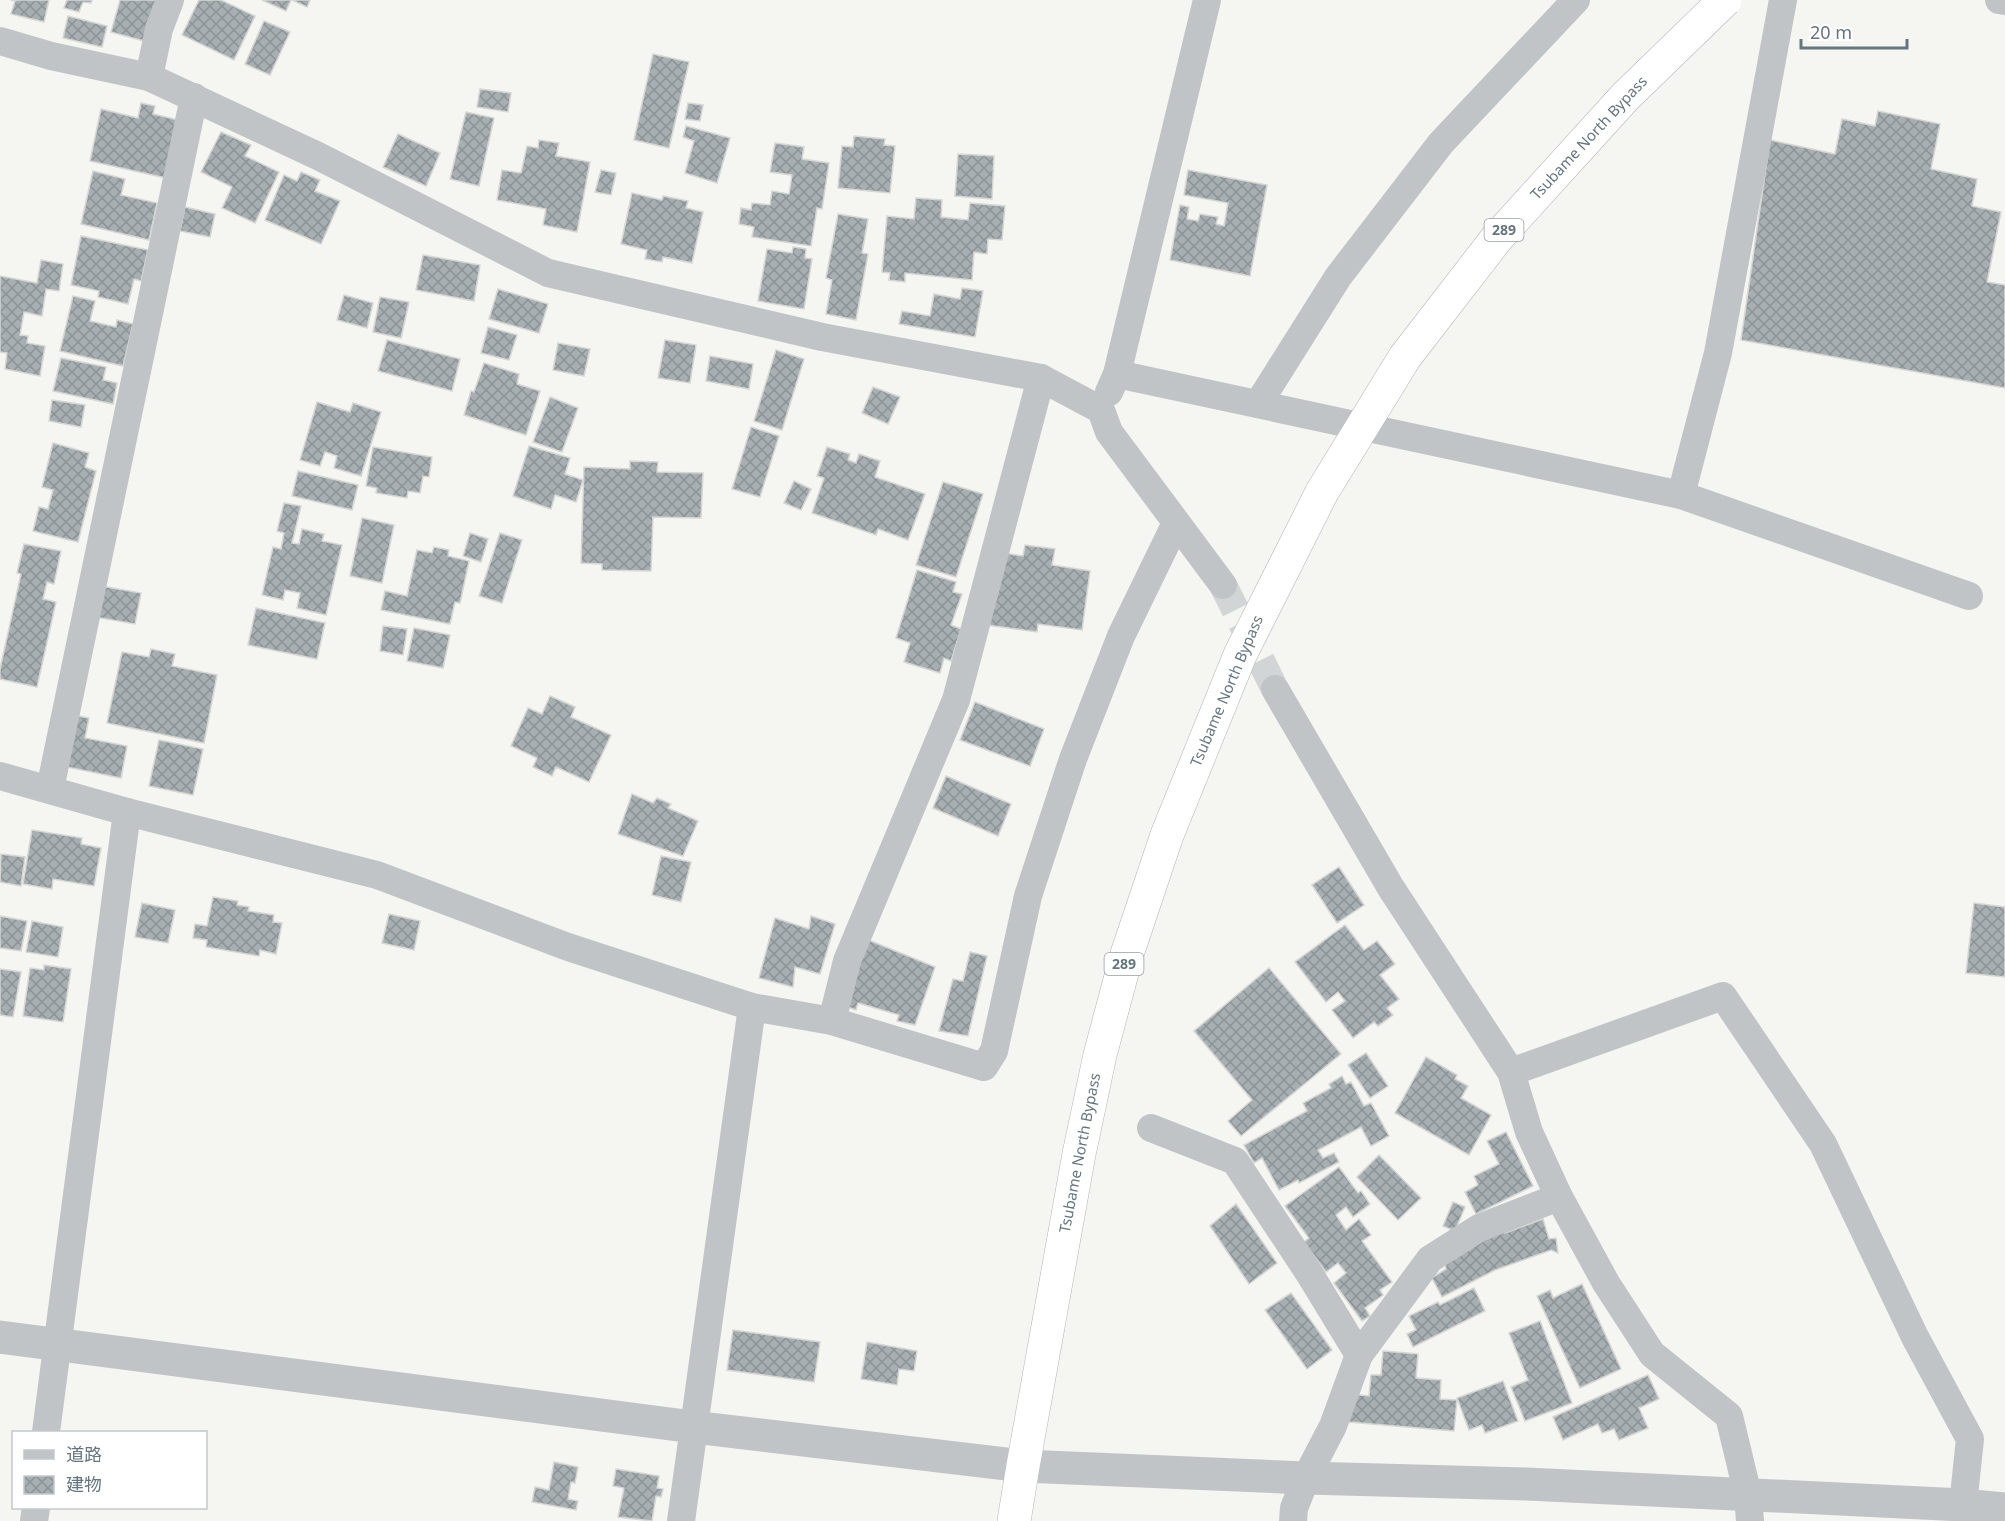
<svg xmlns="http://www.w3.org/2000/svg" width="2005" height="1521" font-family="'Noto Sans','Noto Sans JP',sans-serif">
	<defs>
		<pattern id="building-cross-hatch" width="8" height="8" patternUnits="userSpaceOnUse" patternTransform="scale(1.5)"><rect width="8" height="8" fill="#a7afb3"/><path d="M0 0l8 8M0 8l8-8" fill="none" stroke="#8c9397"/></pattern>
	</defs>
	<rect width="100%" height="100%" fill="#f5f5f1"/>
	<!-- building -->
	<g fill="url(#building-cross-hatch)" stroke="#d6d6d4" stroke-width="1.5">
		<polygon points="11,0 49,0 44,22 11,14 15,1"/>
		<polygon points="67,0 92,0 91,3 83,2 79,12 64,8"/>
		<polygon points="120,0 157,0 144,41 111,32"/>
		<polygon points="199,0 221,0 255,16 234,60 182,35"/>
		<polygon points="262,0 291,0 286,11"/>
		<polygon points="292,0 310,0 307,7"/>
		<polygon points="68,16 107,26 102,47 63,38"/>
		<polygon points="264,21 290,32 270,75 245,64"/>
		<polygon points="653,54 689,62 669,148 634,140"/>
		<polygon points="480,89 511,93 508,112 477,107"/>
		<polygon points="141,103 155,106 153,114 178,120 166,178 90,161 101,109 138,118"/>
		<polygon points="688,103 703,105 700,121 685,119"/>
		<polygon points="1878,111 1940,124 1931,169 1977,179 1972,206 2001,212 1987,282 2005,285 2005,388 1741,340 1770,140 1835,154 1842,119 1875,126"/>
		<polygon points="466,112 494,118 479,186 450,179"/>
		<polygon points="686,126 730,138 717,183 685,173 694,141 683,137"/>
		<polygon points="221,132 251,145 245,156 279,172 255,223 222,208 232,187 201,172"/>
		<polygon points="398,134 440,153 426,186 383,167"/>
		<polygon points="854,136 885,139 884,145 895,146 890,193 838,188 842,146 853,147"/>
		<polygon points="539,140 559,143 556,156 590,162 577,232 543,225 546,209 497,200 502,170 521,173 527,146 538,148"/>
		<polygon points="775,143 804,147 802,159 829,163 822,209 817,208 811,246 752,237 754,227 739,224 741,208 751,210 752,203 770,205 772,191 789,194 792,175 770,172"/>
		<polygon points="958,154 994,156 992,199 955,196"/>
		<polygon points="601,170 616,173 611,195 595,192"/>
		<polygon points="1188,170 1267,185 1250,276 1170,260 1180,205 1189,207 1187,219 1198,221 1200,214 1218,217 1216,224 1224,226 1228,203 1184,195"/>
		<polygon points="93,171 125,179 121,195 157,203 149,240 81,224"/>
		<polygon points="301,172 320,180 315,191 340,201 321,244 265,220 284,175 297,181"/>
		<polygon points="632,193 662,200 663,196 688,201 686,208 703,212 692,263 663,257 662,262 645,259 647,250 621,244"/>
		<polygon points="916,198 942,200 941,217 968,220 970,203 1005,206 1002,240 988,239 987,254 974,252 972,280 905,273 905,282 889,280 890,273 882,272 887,216 914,219"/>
		<polygon points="185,207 215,214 210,237 180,231"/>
		<polygon points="838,214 868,219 862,253 868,254 856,320 826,314 832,280 826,278"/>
		<polygon points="81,236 148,250 141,281 134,279 128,304 98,297 99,291 71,285"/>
		<polygon points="793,247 806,249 805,258 812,259 804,309 758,301 767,249 792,253"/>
		<polygon points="423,255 480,265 474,301 416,290"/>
		<polygon points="41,260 63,264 59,291 46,289 42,316 24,312 20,335 28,336 27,343 45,346 40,376 5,369 7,353 0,352 0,276 37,283"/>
		<polygon points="962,288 983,291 975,337 899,324 902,311 930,316 934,294 960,299"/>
		<polygon points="498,289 548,304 539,333 489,319"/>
		<polygon points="344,295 373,303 367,328 337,320"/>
		<polygon points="73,296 95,301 90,321 116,327 117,320 133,324 123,366 60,351"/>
		<polygon points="380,297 409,302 401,338 373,332"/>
		<polygon points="488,327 517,335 509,360 481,353"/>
		<polygon points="387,340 460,359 452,391 378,371"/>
		<polygon points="665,340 696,345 690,383 658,378"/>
		<polygon points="558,343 590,349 584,376 553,370"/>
		<polygon points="776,350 804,359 782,430 754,421"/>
		<polygon points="710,356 753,364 749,389 706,381"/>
		<polygon points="61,358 106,367 103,380 117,383 113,404 53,391"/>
		<polygon points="484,363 519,374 517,384 540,391 526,435 464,415 471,391 474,392"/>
		<polygon points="873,387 900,397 888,424 862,413"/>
		<polygon points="550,397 578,408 562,452 533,442"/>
		<polygon points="52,400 85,405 81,427 49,421"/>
		<polygon points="317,402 350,412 353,403 381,412 361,476 334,468 337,456 325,452 320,466 300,460"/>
		<polygon points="751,427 779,436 760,497 732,489"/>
		<polygon points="53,443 89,453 85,467 96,471 78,542 33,531 39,507 48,509 53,490 42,487"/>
		<polygon points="529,446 570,458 565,474 583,480 576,502 555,495 551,509 513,496"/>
		<polygon points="373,447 432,457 429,477 423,476 420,493 408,491 407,498 376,493 377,488 366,486"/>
		<polygon points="827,447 850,454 848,460 856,463 859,454 880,461 875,477 925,494 908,540 878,529 876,535 812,513 824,478 817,476"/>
		<polygon points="630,461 658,462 657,472 703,473 701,518 653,517 651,571 602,570 602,564 581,563 584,467 630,469"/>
		<polygon points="298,471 358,485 352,510 292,496"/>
		<polygon points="794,481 811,489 801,510 784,503"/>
		<polygon points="943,482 983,494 956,577 916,565"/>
		<polygon points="284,503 301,506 292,543 299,544 302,529 324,534 322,541 342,545 326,615 297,608 300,593 285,590 283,600 262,595 273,547 281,549 284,533 277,531"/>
		<polygon points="362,518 394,525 382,583 350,576"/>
		<polygon points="470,533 488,539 481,562 463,556"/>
		<polygon points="500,533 522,540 502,603 479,596"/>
		<polygon points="24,544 61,551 54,584 47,582 43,599 56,602 37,687 0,679 0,669 21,574 17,573"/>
		<polygon points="1025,545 1055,549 1052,565 1090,571 1082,630 1038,624 1037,632 987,625 998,552 1023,556"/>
		<polygon points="434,547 449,550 448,556 469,561 460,603 455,602 450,624 381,610 385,591 407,596 417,550 432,553"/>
		<polygon points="917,570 956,582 953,592 962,594 951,625 961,629 951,661 944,658 940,673 904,662 910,643 896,638"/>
		<polygon points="101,586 141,593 135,624 95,617"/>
		<polygon points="256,608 325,623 317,659 248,645"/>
		<polygon points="383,626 407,629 403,655 380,651"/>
		<polygon points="414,628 450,635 443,668 407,661"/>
		<polygon points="151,649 175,654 172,666 217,675 204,743 107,723 122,652 149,657"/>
		<polygon points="550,696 575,707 571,717 611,735 589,782 556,767 552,776 533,767 537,758 511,746 528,708 542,714"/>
		<polygon points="975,702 1044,729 1030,766 960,740"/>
		<polygon points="73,715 89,718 85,738 127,746 121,778 67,767"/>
		<polygon points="159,740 203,749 193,795 149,786"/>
		<polygon points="946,776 1011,804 998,836 933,808"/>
		<polygon points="632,794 653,803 657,798 671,804 668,808 698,821 683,856 618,834"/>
		<polygon points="32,830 82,838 81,844 101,848 94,886 53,879 52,889 23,884"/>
		<polygon points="1,854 25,857 21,886 0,882"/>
		<polygon points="661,856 691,862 681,902 652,895"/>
		<polygon points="1339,867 1364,905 1337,923 1312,885"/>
		<polygon points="213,897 238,901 237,905 249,907 248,911 274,915 273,922 282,923 276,954 260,950 259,956 206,947 207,940 193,938 195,924 207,926"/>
		<polygon points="142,903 175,910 168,943 135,937"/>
		<polygon points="1974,903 2005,907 2005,977 1966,973"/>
		<polygon points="389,914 420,921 414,950 382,943"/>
		<polygon points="0,916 27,921 21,951 0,948"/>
		<polygon points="811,916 835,924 820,974 795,967 793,987 759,978 775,918 809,929"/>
		<polygon points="32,921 63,927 58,957 26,952"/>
		<polygon points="1345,925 1364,950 1377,941 1395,964 1380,975 1399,999 1387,1008 1393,1015 1378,1026 1374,1022 1353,1038 1332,1010 1345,1001 1338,992 1326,1002 1295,962"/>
		<polygon points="866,939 935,967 915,1025 897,1021 899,1015 858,1003 856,1010 840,1004"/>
		<polygon points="970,952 987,956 968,1036 939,1031 953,979 963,981"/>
		<polygon points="44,965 71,969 63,1022 23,1016 30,968 44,970"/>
		<polygon points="1269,968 1341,1054 1241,1136 1228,1121 1252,1100 1194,1031"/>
		<polygon points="0,969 21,972 13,1017 0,1015"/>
		<polygon points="1366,1053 1388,1086 1370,1098 1348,1065"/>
		<polygon points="1426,1057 1457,1075 1455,1079 1468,1086 1461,1098 1491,1115 1469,1155 1395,1113"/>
		<polygon points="1342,1076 1346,1084 1351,1082 1364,1106 1371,1103 1389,1136 1371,1146 1361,1127 1318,1150 1323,1158 1334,1153 1339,1162 1299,1183 1298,1180 1279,1190 1262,1158 1254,1163 1244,1145 1307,1111 1303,1103 1331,1088 1329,1084"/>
		<polygon points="1506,1132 1533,1186 1476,1214 1465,1192 1478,1185 1474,1176 1499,1164 1487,1141"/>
		<polygon points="1379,1155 1421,1198 1398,1220 1357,1177"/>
		<polygon points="1339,1167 1358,1193 1361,1191 1370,1204 1353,1217 1346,1207 1336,1215 1346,1230 1359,1219 1371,1235 1362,1241 1392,1282 1380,1290 1383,1295 1365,1308 1370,1316 1362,1321 1334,1283 1346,1273 1338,1263 1326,1272 1304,1242 1309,1238 1285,1206"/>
		<polygon points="1453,1202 1465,1207 1455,1231 1443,1226"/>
		<polygon points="1236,1204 1277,1263 1249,1284 1210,1226"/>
		<polygon points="1543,1219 1549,1239 1556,1238 1558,1253 1551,1250 1495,1270 1442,1297 1432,1278 1446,1269 1445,1261 1502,1228 1505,1233"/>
		<polygon points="1582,1284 1621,1369 1580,1388 1537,1296 1550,1290 1553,1298"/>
		<polygon points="1474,1288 1485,1311 1413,1347 1407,1334 1416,1330 1409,1316 1438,1302 1440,1305"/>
		<polygon points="1291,1293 1332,1350 1307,1369 1265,1310"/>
		<polygon points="1540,1321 1572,1403 1525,1421 1511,1387 1528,1380 1509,1333"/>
		<polygon points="733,1330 820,1342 814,1382 727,1370"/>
		<polygon points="867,1342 917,1351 914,1371 899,1369 897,1385 861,1379"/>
		<polygon points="1383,1351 1418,1354 1416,1378 1441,1380 1440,1399 1457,1400 1454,1431 1349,1422 1351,1394 1369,1396 1371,1375 1381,1375"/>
		<polygon points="1648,1375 1659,1399 1639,1408 1648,1428 1619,1440 1614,1429 1602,1433 1598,1424 1563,1440 1553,1417"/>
		<polygon points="1503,1381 1518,1421 1485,1433 1482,1425 1469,1430 1457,1398"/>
		<polygon points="554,1462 578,1467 575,1483 571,1482 568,1499 578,1501 576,1510 532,1502 535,1487 549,1490"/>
		<polygon points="616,1469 659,1476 657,1488 663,1489 661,1497 656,1496 652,1521 618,1517 624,1488 613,1486"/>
	</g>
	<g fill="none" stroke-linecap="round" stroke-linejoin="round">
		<!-- minor-tunnel -->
		<polyline stroke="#d1d5d5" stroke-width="28" stroke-dasharray="28 14" stroke-linecap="butt" points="1223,585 1275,689"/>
		<defs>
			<polyline id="trunk" points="1014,1521 1023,1466 1079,1154 1100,1055 1127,954 1167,835 1240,655 1322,492"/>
		</defs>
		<!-- trunk casing -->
		<use href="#trunk" stroke="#b1b5b8" stroke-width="34"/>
		<!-- minor -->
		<g stroke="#c0c4c7" stroke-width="28">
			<polyline points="1999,0 2005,1"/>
			<polyline points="0,41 51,56 149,77 318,156 548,273 822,337 1041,378 1101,410 1109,432 1223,585"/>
			<polyline points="149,77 159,29 170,0"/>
			<polyline points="1117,374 1681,495 1969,596"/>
			<polyline points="1109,392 1117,374 1207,0"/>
			<polyline points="1258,404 1338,277 1441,143 1576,0"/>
			<polyline points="1681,495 1718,353 1783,0"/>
			<polyline points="1275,689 1391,888 1511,1072 1529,1132 1559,1197 1606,1283 1652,1354 1729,1416 1748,1495 1750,1521"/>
			<polyline points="0,776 127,812 377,875 568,947 752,1007 832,1021 984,1067 994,1051 1028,896 1073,759 1121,636 1176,523"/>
			<polyline points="50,789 194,97"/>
			<polyline points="832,1021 847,961 956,700 1041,378"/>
			<polyline points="1511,1072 1723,996 1823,1144 1915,1337 1970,1439 1963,1505"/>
			<polyline points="1151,1128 1235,1161 1309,1273 1359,1355"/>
			<polyline points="46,1432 127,812"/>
			<polyline points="34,1521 36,1508"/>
			<polyline points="681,1521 752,1007"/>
			<polyline points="1293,1521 1294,1508 1306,1478 1333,1426 1359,1355 1430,1259 1479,1228 1559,1197"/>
		</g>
		<!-- tertiary -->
		<polyline stroke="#c0c4c7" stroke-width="33" points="0,1337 693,1427 1023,1466 1306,1478 1527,1484 1963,1505 2005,1509"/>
		<!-- trunk -->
		<use href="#trunk" stroke="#fff" stroke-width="33"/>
		<defs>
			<polyline id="trunk-bridge" points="1322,492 1405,357 1497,238 1625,97 1725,0"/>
		</defs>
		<!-- trunk-bridge casing -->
		<use href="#trunk-bridge" stroke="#b1b5b8" stroke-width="34" stroke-linecap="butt"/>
		<!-- trunk-bridge -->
		<use href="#trunk-bridge" stroke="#fff" stroke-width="33"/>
	</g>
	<g text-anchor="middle" stroke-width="6" stroke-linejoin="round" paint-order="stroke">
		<!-- shield labels -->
		<g fill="#fff" stroke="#939fa7" stroke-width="1.5">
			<rect x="1484.5" y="219" width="39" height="22" rx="4.5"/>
			<rect x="1104.5" y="953" width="39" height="22" rx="4.5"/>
		</g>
		<g font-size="14" font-weight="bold" fill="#657681">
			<text x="1504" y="235">289</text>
			<text x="1124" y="969">289</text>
		</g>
		<!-- street labels -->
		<g font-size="15" fill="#657681" stroke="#fff">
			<text transform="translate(1589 138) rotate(-47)" y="5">Tsubame North Bypass</text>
			<text transform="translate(1227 691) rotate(-67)" y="5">Tsubame North Bypass</text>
			<text transform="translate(1080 1153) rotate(-79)" y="5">Tsubame North Bypass</text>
		</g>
	</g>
	<!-- legend -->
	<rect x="12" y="1431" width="195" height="78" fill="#ffffff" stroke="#c1c8cd" stroke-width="1.5"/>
	<rect x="24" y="1450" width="30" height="9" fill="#c0c4c7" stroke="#c1c8cd" stroke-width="1.5"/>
	<text x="66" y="1461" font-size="18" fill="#657681">道路</text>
	<rect x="24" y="1476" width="30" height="18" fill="url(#building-cross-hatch)" stroke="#c1c8cd" stroke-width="1.5"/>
	<text x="66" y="1491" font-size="18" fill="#657681">建物</text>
	<!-- scale -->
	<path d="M1801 39v9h106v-9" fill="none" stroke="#657681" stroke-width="3"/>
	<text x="1810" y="39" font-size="18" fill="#657681" stroke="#ffffff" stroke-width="4.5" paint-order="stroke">20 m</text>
</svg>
